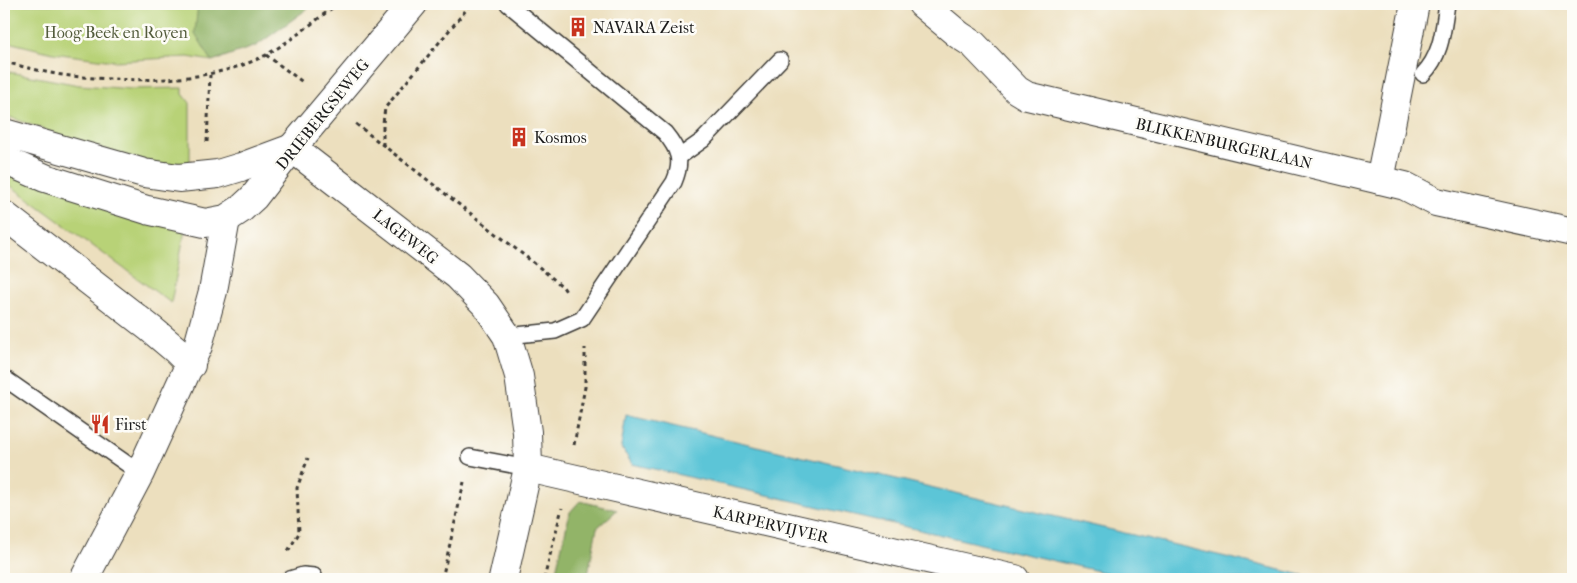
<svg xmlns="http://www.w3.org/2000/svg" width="1577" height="583" font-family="'IM FELL French Canon',serif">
	<rect width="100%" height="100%" fill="#fdfcf7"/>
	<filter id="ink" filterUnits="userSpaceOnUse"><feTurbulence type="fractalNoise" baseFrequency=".02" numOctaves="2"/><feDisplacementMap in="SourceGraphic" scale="10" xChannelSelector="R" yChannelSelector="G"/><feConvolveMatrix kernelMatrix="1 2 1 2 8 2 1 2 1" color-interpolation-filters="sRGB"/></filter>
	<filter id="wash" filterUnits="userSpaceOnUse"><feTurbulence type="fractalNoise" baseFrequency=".0096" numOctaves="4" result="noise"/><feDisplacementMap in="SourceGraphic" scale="20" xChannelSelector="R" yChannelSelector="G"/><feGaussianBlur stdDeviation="1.12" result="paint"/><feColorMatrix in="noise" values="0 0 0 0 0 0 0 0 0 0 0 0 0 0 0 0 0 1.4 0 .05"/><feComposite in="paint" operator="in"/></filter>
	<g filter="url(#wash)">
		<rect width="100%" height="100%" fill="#ecdfbe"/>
		<!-- green -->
		<g fill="#b8d277" stroke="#6a774a">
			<polygon points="4,4 308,4 284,24 220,59 211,58 212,61 188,57 114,61 53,53 4,41"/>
			<polygon points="4,71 79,85 132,89 183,88 183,94 190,103 190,164 159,165 67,138 4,115"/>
			<polygon points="4,170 185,230 171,303 4,181"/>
		</g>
		<!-- forest -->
		<g fill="#92b468" stroke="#576842">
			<polygon points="198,4 314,4 256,46 212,61 195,33"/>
			<polygon points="580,501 617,510 597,528 587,579 554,579 570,512"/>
		</g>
		<!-- water -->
		<polygon fill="#5cc5d7" stroke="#3c707a" points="626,415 1319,579 1133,579 632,464 621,447"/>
	</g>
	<g filter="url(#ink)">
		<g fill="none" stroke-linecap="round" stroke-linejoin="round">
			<defs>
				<g id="service">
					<path d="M1423 74C1442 55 1443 29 1447 4"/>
					<polyline points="679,157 703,140 780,60"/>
					<path d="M507 336 555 331 582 319 674 182C683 161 679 150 665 133L508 4"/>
					<polyline points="4,378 140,473"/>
					<polyline points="470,457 528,468"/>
					<polyline points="290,579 303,575 314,576"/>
				</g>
				<g id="minor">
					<polyline points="922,4 959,35 973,44 1017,90 1027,96 1380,180 1405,186 1436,202 1573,232"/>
					<polyline points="1380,180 1415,4"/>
					<polyline points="528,468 1015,579"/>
				</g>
				<g id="secondary">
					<polyline points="292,148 458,276 486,305 507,336 519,376 527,432 528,468 503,579"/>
					<polyline points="84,579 140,473 198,346 213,291 226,219"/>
				</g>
				<g id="primary">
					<polyline points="4,133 144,173 179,178 218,174 241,167 292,148"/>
					<polyline points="4,160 45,178 147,210 205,223 226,219 241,209 254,197 292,148 413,4"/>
					<polyline points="4,215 151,329 176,350 191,365"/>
				</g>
			</defs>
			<!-- service casing -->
			<use href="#service" stroke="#3b3934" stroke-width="18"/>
			<!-- minor casing -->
			<use href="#minor" stroke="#3b3934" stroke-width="30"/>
			<!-- secondary casing -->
			<use href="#secondary" stroke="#3b3934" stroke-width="30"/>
			<!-- primary casing -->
			<use href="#primary" stroke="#3b3934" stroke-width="30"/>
			<!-- path -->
			<g stroke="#3b3934" stroke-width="3" stroke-dasharray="4 4" stroke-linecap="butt">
				<polyline points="266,55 304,83"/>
				<path d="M4 62C26 67 49 74 71 76 133 82 210 84 266 55 291 41 315 21 337 4"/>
				<polyline points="356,124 539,267 563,287 567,293"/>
				<polyline points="207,142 210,75"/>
				<polyline points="383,146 383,123 385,108 471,4"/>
				<polyline points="574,445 585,387 585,348"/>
				<polyline points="288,551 299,533 297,488 308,458"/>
				<polyline points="442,579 464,482"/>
				<polyline points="544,579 562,508"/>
			</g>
			<!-- service -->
			<use href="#service" stroke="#fff" stroke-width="15"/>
			<!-- minor -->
			<use href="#minor" stroke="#fff" stroke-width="28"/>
			<!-- secondary -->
			<use href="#secondary" stroke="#fff" stroke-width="28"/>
			<!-- primary -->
			<use href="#primary" stroke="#fff" stroke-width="28"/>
		</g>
	</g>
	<!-- icons -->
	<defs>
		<symbol id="building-bare" viewBox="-9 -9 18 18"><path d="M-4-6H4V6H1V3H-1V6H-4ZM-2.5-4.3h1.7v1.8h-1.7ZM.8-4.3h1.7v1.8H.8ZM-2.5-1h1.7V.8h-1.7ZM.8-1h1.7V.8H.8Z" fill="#c8321e" stroke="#fdfcf7" stroke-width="2.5" paint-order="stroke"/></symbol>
		<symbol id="restaurant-bare" viewBox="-9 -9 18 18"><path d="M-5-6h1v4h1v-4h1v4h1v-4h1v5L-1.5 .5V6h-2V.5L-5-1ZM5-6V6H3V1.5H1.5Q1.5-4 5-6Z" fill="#c8321e" stroke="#fdfcf7" stroke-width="2.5" paint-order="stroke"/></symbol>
	</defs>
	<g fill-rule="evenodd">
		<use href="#building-bare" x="564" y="13" width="28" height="28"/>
		<use href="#building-bare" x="505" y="123" width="28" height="28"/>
		<use href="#restaurant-bare" x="86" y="410" width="28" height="28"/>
	</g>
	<g text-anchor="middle" stroke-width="5" stroke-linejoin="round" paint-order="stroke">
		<!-- poi labels -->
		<g font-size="16" fill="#1c1c1c" stroke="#fdfcf7" text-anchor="start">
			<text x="593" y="33">NAVARA Zeist</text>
			<text x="534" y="143">Kosmos</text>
			<text x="115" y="430">First</text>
		</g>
		<!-- park labels -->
		<g font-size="16" fill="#535c3c" stroke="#fdfcf7">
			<text x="116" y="38">Hoog Beek en Royen</text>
		</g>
		<!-- street labels -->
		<g font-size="16" fill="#1c1c1c" stroke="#fdfcf7">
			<text transform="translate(322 114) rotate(-51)" y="6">DRIEBERGSEWEG</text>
			<text transform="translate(1224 143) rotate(13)" y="6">BLIKKENBURGERLAAN</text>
			<text transform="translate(406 236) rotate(38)" y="6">LAGEWEG</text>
			<text transform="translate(771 524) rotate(13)" y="6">KARPERVIJVER</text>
		</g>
	</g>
	<!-- margin -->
	<rect width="1577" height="583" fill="none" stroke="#fdfcf7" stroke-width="20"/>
</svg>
